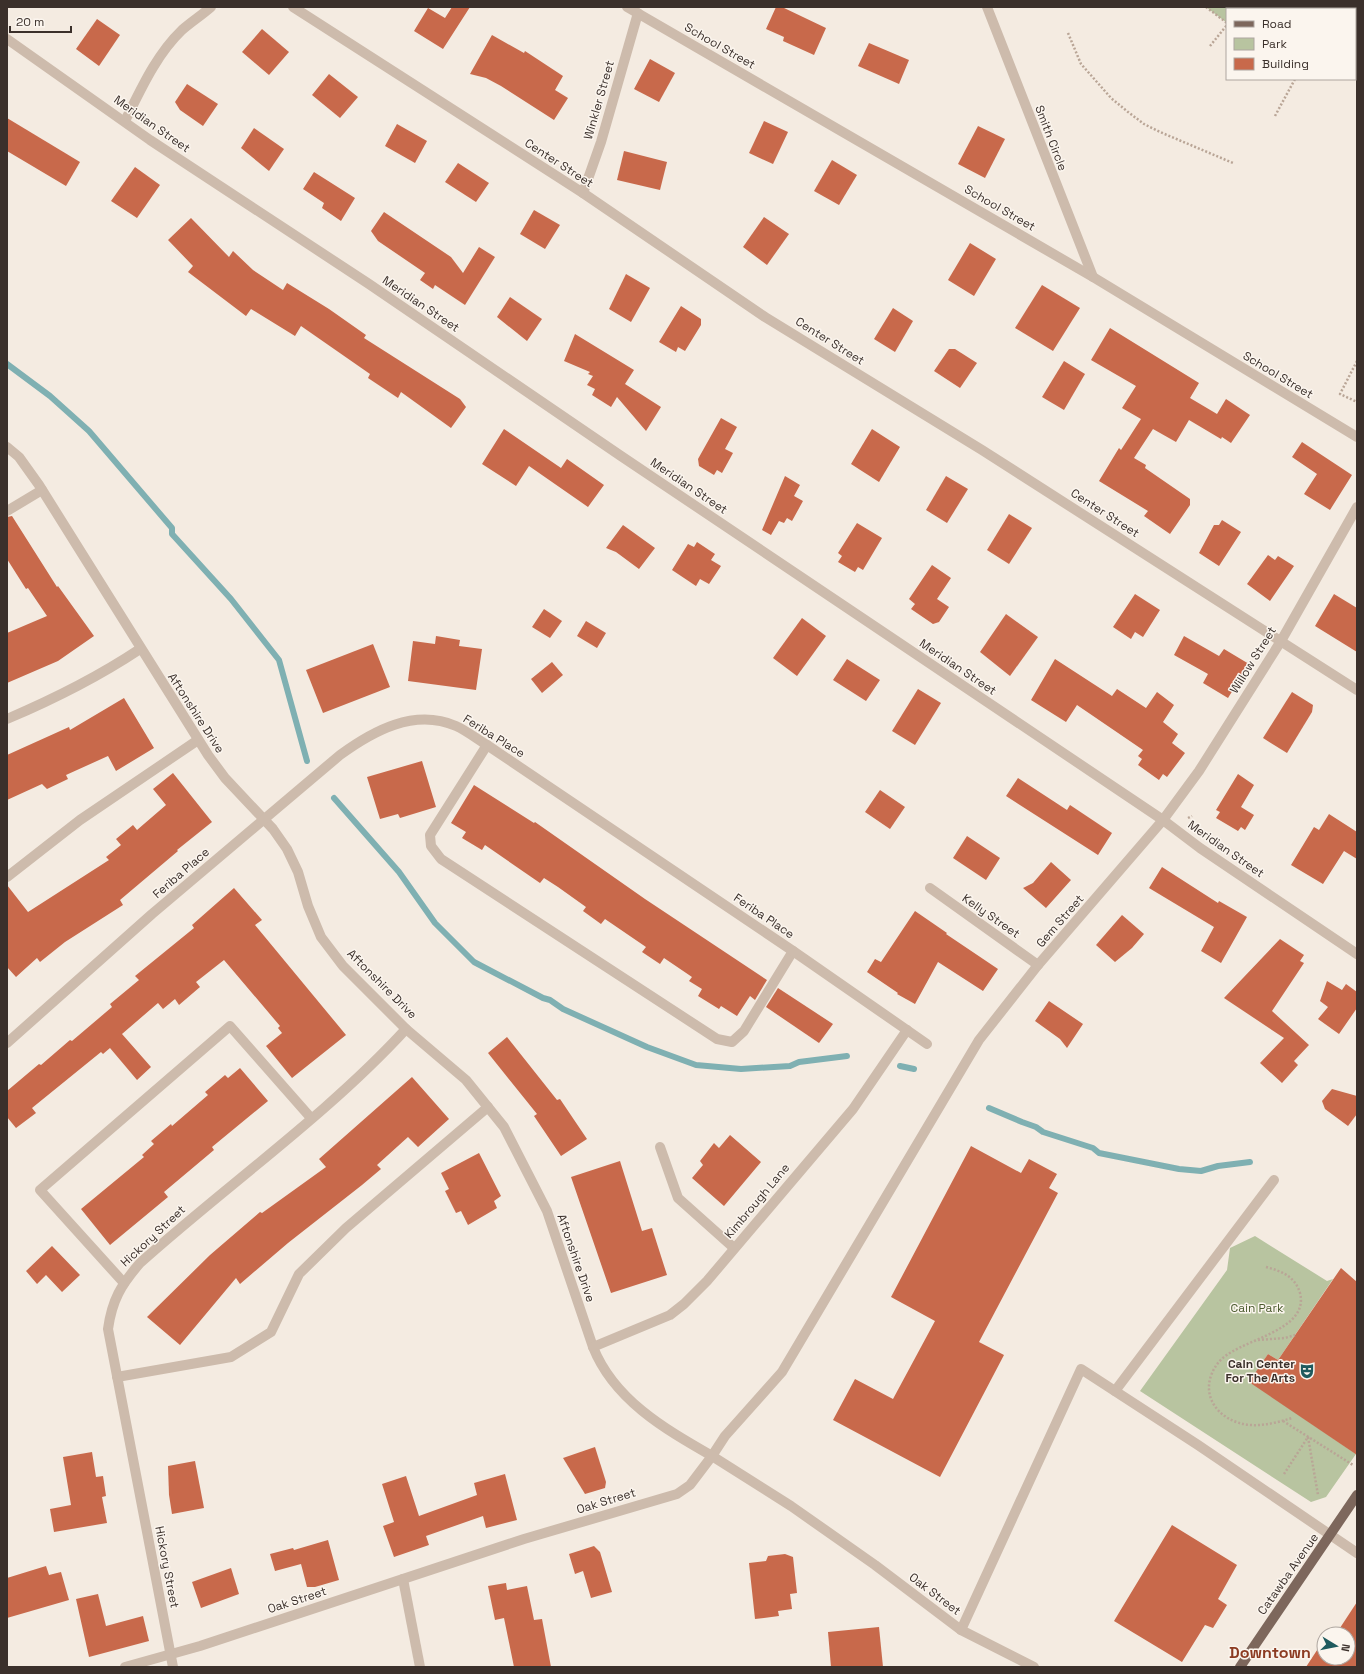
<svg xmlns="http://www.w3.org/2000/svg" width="1364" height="1674" font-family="'Space Grotesk',sans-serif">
	<rect width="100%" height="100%" fill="#f4ebe1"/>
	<!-- green -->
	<g fill="#b8c4a0">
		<polygon points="1206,7 1327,7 1326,9 1227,9 1227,23"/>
		<polygon points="1255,1236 1327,1281 1333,1279 1278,1360 1268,1354 1250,1382 1356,1454 1326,1497 1311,1502 1140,1391 1227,1270 1230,1248"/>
	</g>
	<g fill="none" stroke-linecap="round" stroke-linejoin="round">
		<!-- stream -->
		<g stroke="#7fb0b2" stroke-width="6">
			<polyline points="7,364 50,396 89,431 172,528 172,534 231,599 279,660 307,761"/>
			<polyline points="334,798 399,872 435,923 474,962 543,998 550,1000 563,1009 647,1047 696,1065 741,1069 790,1066 799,1062 847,1056"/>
			<polyline points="900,1066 914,1069"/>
			<polyline points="989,1108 1022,1122 1036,1127 1043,1132 1093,1148 1099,1153 1179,1169 1201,1171 1218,1166 1250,1162"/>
		</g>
	</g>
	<!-- building -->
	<g fill="#c8694b">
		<polygon points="452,7 470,7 443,49 414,31 428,8 445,18"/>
		<polygon points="776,7 782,7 826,28 814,55 783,41 784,37 766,29"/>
		<polygon points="97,19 120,35 99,66 76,49"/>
		<polygon points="262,29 289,52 269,75 242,52"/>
		<polygon points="492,35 524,53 525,51 563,76 555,90 568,98 554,120 501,86 486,78 470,74"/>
		<polygon points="869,43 909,60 899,84 858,66"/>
		<polygon points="650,59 675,73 659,102 634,89"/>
		<polygon points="329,74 358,97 340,118 312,95"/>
		<polygon points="187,84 218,104 203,126 180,110 175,102"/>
		<polygon points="7,118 80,162 66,186 7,151"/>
		<polygon points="764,121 788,132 773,164 749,153"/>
		<polygon points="397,124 427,141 415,163 385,146"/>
		<polygon points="978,126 1005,139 985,178 958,164"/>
		<polygon points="254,128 284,149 269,171 241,148"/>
		<polygon points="624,151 667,162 660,190 617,180"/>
		<polygon points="832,160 857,175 839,205 814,191"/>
		<polygon points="458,163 489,183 476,202 445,182"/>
		<polygon points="135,167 160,185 137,218 111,201"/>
		<polygon points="314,172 355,198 341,221 322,208 324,203 303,189"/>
		<polygon points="534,210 560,225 545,249 520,234"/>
		<polygon points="384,212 451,257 463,273 479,247 495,257 465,305 435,285 433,289 420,280 425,273 378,241 371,231"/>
		<polygon points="764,217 789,234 767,265 743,247"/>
		<polygon points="191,218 229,257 233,251 253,270 283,290 287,283 329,309 366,335 364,338 460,399 466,407 451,428 401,392 398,398 368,378 370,374 301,326 295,336 251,309 246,316 188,272 193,266 168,240"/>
		<polygon points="970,243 996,259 974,296 948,280"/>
		<polygon points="626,274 650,288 631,322 609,309"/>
		<polygon points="1042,285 1080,308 1053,351 1015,328"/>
		<polygon points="510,297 542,319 527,341 497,317"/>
		<polygon points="681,306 701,319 701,325 685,351 678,347 676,352 659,342"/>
		<polygon points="893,308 913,321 895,352 874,339"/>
		<polygon points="1110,328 1199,383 1190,398 1217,414 1226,399 1250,415 1231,443 1222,437 1221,439 1189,420 1176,442 1153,429 1134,458 1146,465 1145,468 1190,499 1190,505 1170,534 1144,516 1148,511 1099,481 1119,448 1121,450 1141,419 1122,408 1136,386 1091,360"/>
		<polygon points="575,334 634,370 625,384 661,407 646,431 617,397 611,407 592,395 595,389 587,385 593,376 588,374 590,372 564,361"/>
		<polygon points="949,349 955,349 977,363 960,388 934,371"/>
		<polygon points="1064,361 1085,374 1064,410 1042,397"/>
		<polygon points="721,418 737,427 725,449 733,453 722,473 717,470 714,475 699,466 698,459"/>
		<polygon points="504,429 561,468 567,459 604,485 588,507 529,466 516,486 482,464"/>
		<polygon points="872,429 900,447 879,482 851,464"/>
		<polygon points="1302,442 1352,475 1330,510 1304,494 1317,474 1292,457"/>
		<polygon points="785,476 800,485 794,496 803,501 792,521 787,518 784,523 779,521 771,535 762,530"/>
		<polygon points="946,476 968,489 947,523 926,510"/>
		<polygon points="1009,514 1032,528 1009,564 987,550"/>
		<polygon points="12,516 57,587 58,586 94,636 58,661 7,683 7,633 47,616 28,588 26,589 7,559 7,517"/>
		<polygon points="1222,520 1241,532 1219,566 1199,553 1214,525 1219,525"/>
		<polygon points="857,523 882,538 863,570 858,567 855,572 838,562 842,556 838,553"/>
		<polygon points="623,525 655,548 639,569 616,552 606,548"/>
		<polygon points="697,542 715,554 711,560 721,566 709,584 700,579 696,586 672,570 688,544 694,547"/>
		<polygon points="1268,555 1275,560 1278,556 1294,566 1270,601 1247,584"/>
		<polygon points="932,565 951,578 937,599 949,607 939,622 933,624 911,609 915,604 909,599"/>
		<polygon points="1135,594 1160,610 1143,637 1135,632 1131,639 1113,627"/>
		<polygon points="1334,594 1357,608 1357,652 1315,626"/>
		<polygon points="544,609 562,621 550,638 532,627"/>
		<polygon points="1006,614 1038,637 1010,676 980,652"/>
		<polygon points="802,618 826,636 797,676 773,658"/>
		<polygon points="586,621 606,633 597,648 577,636"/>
		<polygon points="436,636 460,640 459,646 482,649 476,690 408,681 413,641 435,644"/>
		<polygon points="1184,636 1219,656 1224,649 1249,664 1228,698 1203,683 1208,674 1174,655"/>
		<polygon points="373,644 390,687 323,713 306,670"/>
		<polygon points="847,659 880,680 866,701 833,680"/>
		<polygon points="1055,659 1112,696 1117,689 1146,708 1157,692 1174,705 1163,722 1178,734 1172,743 1185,753 1167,777 1163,774 1159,780 1138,765 1142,759 1138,756 1143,750 1077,705 1066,722 1031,700"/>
		<polygon points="552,662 563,675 542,693 531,679"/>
		<polygon points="918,689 941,703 915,745 892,731"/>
		<polygon points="1292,692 1313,705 1312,712 1287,753 1263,738"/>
		<polygon points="124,698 154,748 116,771 108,756 66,775 68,779 47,789 42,784 7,800 7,755 69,727 70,730"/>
		<polygon points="422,761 436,807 400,818 398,814 380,819 367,777"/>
		<polygon points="173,773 212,822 177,850 178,851 120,900 123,905 65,942 40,962 37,958 16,977 7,967 7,885 28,912 109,860 106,857 121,845 116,839 133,825 137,830 166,805 153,789"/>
		<polygon points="1238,774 1254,785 1241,807 1254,815 1245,830 1241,827 1238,831 1216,818 1220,812 1216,810"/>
		<polygon points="1018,778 1067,810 1070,805 1112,833 1098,855 1006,796"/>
		<polygon points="474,785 534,823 535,822 645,899 767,980 755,1000 750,996 737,1016 721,1006 719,1009 698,996 702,989 689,981 692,977 664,958 660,964 642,952 646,947 605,919 601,924 583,911 586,907 558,887 544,878 540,883 485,845 482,850 462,838 466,832 451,823"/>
		<polygon points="880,790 905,807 890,829 865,812"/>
		<polygon points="1329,814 1357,832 1357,859 1344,851 1323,884 1291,865 1314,827 1319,830"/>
		<polygon points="967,836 1000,858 986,880 953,858"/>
		<polygon points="1051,862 1071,880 1046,908 1023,888 1033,883"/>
		<polygon points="1162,867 1218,903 1219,901 1247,917 1221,963 1201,951 1214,927 1149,888"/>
		<polygon points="234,888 262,920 255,925 346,1035 292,1078 266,1046 282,1033 278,1028 280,1026 224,960 196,982 200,987 179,1005 175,999 163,1009 158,1003 122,1034 151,1067 137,1080 110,1048 103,1054 101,1052 32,1108 36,1113 16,1128 7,1117 7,1091 39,1064 41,1065 70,1040 72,1041 112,1007 110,1004 139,980 135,976 194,928 192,925"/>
		<polygon points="915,911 947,933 946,934 998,969 983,991 938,962 915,1004 897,994 898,993 867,972 875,959 881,962"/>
		<polygon points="1122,915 1144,934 1132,948 1115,962 1096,945"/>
		<polygon points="1280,939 1304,955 1300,961 1304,963 1272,1011 1309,1045 1294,1061 1298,1065 1282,1083 1260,1063 1284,1038 1224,998"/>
		<polygon points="1327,981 1342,990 1346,984 1357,992 1357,1008 1339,1034 1318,1019 1328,1007 1320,1001"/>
		<polygon points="778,988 833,1024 819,1043 766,1007"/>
		<polygon points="1049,1001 1083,1024 1067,1048 1060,1039 1035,1021"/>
		<polygon points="507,1037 557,1100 560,1099 587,1139 561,1156 534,1116 537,1114 488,1053"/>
		<polygon points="240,1068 268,1101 212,1147 214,1150 164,1192 168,1197 110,1245 81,1209 144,1157 142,1155 154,1144 151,1141 171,1124 172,1126 208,1095 205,1092 225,1075 228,1078"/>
		<polygon points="412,1077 449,1119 418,1147 408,1137 377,1165 381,1169 362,1185 288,1243 240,1284 236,1278 180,1345 147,1317 210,1255 260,1212 262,1213 326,1167 319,1159"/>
		<polygon points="1332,1089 1357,1096 1357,1114 1348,1126 1325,1109 1322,1101"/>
		<polygon points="730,1135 761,1162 724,1206 692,1178 703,1165 700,1161 714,1143 719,1148"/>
		<polygon points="971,1146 1021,1173 1029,1159 1057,1174 1049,1188 1058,1193 979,1342 1004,1355 940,1477 833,1420 855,1379 893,1399 935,1321 891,1297"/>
		<polygon points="479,1153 501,1196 494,1201 497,1208 468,1225 461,1211 456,1213 445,1191 449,1189 441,1173"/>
		<polygon points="620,1161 642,1231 652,1228 667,1275 611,1293 571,1177"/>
		<polygon points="52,1246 80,1275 62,1292 46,1275 37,1284 26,1271"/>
		<polygon points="1341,1268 1357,1282 1357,1455 1249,1382 1268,1354 1278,1360"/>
		<polygon points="595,1447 606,1482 605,1488 585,1494 563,1458"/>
		<polygon points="92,1452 96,1477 103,1476 106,1496 102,1497 107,1523 54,1532 50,1509 71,1505 63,1457"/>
		<polygon points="195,1461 204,1508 172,1514 169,1495 168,1466"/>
		<polygon points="505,1474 517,1520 486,1528 483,1516 426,1536 429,1545 394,1557 383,1526 394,1522 382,1484 406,1476 419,1516 477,1495 474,1483"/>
		<polygon points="1172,1525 1237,1565 1218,1599 1227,1605 1213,1628 1205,1625 1182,1662 1114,1621"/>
		<polygon points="328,1540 339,1580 315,1587 307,1587 301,1564 275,1571 270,1554 293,1548 294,1550"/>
		<polygon points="594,1546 600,1552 612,1592 591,1598 583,1571 575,1574 569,1554"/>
		<polygon points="785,1554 793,1557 797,1593 790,1594 792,1609 778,1611 779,1616 755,1619 749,1563 766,1561 768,1556"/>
		<polygon points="46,1566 49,1575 61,1572 69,1600 7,1618 7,1578"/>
		<polygon points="231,1568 239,1594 201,1608 192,1582"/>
		<polygon points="506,1583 507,1590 527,1586 534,1620 542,1619 551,1667 514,1667 504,1618 495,1620 488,1586"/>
		<polygon points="98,1594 106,1626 143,1616 149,1641 89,1657 76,1599"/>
		<polygon points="1357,1602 1357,1667 1306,1667 1323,1641 1324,1658 1348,1658 1348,1634 1336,1634"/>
		<polygon points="879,1627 883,1667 831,1667 828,1632"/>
	</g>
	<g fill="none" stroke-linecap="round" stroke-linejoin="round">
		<!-- path -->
		<g stroke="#b9a596" stroke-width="2.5" stroke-dasharray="2 2" stroke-linecap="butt">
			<polyline points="1206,7 1227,23"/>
			<polyline points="1326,9 1327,7"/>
			<polyline points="1068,33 1081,64 1111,98 1128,112 1144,124 1160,132 1233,163"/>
			<polyline points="1210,46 1227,25"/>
			<polyline points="1275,116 1295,79"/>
			<polyline points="1357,361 1340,394 1357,402"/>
			<polyline points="1188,818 1192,816"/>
			<path d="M1266 1267C1281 1271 1295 1276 1300 1293 1310 1333 1236 1339 1218 1363 1196 1392 1217 1422 1250 1425 1264 1426 1279 1422 1292 1418"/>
			<polyline points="1258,1340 1285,1338 1295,1335"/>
			<polyline points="1283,1421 1353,1465"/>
			<polyline points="1308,1437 1318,1495"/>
			<polyline points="1284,1474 1308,1437"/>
		</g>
		<!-- minor -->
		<g stroke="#cdbbac" stroke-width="10">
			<polyline points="293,7 583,193 765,317 982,450 1357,690"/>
			<polyline points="627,7 1093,277 1357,437"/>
			<polyline points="987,7 1093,277"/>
			<polyline points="7,39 150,140 369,284 621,456 1163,820 1200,848 1357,954"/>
			<path d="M125 121C141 89 156 55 182 30 191 22 202 15 211 7"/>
			<polyline points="583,193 601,142 638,13"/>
			<path d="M7 447 19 457 39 485 208 755 225 778 273 829 287 849 298 872 308 906 321 937 343 966 406 1029 466 1080 504 1127 547 1211 593 1347C614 1400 665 1429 712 1456L725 1436 782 1372 979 1040 1038 965 1163 820 1199 771 1281 641 1357 507"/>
			<polyline points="7,511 42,490"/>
			<path d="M7 719C54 699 98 677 140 649"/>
			<polyline points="487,745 430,835 431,846 441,859 717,1039 732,1042 744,1031 793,951"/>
			<polyline points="7,877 80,820 198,740"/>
			<polyline points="930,888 1038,965"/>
			<path d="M7 1043 152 914 340 755C373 731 414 708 456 726 467 731 477 739 487 745L793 951 927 1044"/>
			<polyline points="660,1147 678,1198 734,1248"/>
			<polyline points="124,1283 40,1190 230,1026 311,1118"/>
			<polyline points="593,1347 670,1315 684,1304 707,1281 853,1109 907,1030"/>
			<polyline points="117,1377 231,1357 271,1332 299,1274 346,1228 488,1107"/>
			<polyline points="1115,1391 1274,1180"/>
			<polyline points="403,1579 420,1667"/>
			<polyline points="961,1630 1081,1369 1198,1445 1357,1553"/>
			<polyline points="125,1667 200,1646 524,1539 677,1494 690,1485 712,1456 791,1506 875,1565 961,1630 1034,1667"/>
			<path d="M173 1667 108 1329C112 1300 121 1285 140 1263 227 1185 327 1115 406 1029"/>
		</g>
		<!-- major -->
		<polyline stroke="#7d675c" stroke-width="10" points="1240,1667 1357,1495"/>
	</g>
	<!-- icons -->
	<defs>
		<symbol id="theatre-bare" viewBox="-9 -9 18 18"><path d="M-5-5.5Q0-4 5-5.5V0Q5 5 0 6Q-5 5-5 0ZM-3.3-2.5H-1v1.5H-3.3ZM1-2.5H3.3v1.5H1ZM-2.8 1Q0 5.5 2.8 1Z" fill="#1f5a5e" stroke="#fbf5ee" stroke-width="2.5" paint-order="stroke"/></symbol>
	</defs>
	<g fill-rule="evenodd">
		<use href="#theatre-bare" x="1296" y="1360" width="22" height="22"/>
	</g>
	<g text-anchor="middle" stroke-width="3" stroke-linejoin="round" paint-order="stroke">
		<!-- street labels -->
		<g font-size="12" fill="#3b302b" stroke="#fbf5ee">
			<text transform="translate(720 46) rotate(30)" y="4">School Street</text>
			<text transform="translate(599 100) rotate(-74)" y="4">Winkler Street</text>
			<text transform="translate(152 124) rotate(35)" y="4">Meridian Street</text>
			<text transform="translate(1051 138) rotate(69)" y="4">Smith Circle</text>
			<text transform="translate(559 163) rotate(33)" y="4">Center Street</text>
			<text transform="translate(1000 208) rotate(30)" y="4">School Street</text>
			<text transform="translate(421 304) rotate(34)" y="4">Meridian Street</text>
			<text transform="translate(830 341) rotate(32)" y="4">Center Street</text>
			<text transform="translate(1278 375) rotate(31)" y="4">School Street</text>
			<text transform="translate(689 486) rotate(34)" y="4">Meridian Street</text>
			<text transform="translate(1105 513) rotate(33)" y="4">Center Street</text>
			<text transform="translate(1253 660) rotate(-58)" y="4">Willow Street</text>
			<text transform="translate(958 667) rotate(34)" y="4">Meridian Street</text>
			<text transform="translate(196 713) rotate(57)" y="4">Aftonshire Drive</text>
			<text transform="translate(494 736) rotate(32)" y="4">Feriba Place</text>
			<text transform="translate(1226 849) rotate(35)" y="4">Meridian Street</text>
			<text transform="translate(181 873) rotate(-41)" y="4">Feriba Place</text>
			<text transform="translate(764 916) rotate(34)" y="4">Feriba Place</text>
			<text transform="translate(991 916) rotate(35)" y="4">Kelly Street</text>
			<text transform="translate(1060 921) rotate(-49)" y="4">Gem Street</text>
			<text transform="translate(382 984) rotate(45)" y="4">Aftonshire Drive</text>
			<text transform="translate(757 1201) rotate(-50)" y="4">Kimbrough Lane</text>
			<text transform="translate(153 1236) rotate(-43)" y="4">Hickory Street</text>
			<text transform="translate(576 1258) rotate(71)" y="4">Aftonshire Drive</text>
			<text transform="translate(606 1501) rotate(-17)" y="4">Oak Street</text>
			<text transform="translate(167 1567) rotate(79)" y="4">Hickory Street</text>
			<text transform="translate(1288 1574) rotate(-55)" y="4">Catawba Avenue</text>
			<text transform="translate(935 1594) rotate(37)" y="4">Oak Street</text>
			<text transform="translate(297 1600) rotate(-18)" y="4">Oak Street</text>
		</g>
		<!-- park labels -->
		<g font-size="12" fill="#4a5a2e" stroke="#fbf5ee">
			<text x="1257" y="1312">Cain Park</text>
		</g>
		<!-- poi labels -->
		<g font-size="12" font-weight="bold" fill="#3b302b" stroke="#fbf5ee" text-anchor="end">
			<text x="1295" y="1368">Cain Center<tspan x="1295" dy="14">For The Arts</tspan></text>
		</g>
		<!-- district labels -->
		<g font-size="16" font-weight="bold" fill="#8c3b22" stroke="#fbf5ee">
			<text x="1270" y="1658">Downtown</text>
		</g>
	</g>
	<!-- border -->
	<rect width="1364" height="1674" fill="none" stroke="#3b302b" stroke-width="16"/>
	<!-- legend -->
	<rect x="1226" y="8" width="130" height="72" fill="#fbf5ee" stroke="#aea6a0"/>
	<rect x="1234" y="21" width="20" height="6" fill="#7d675c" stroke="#aea6a0"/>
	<text x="1262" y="28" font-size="12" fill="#3b302b">Road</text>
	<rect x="1234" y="38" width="20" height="12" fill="#b8c4a0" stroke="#aea6a0"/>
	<text x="1262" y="48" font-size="12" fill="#3b302b">Park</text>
	<rect x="1234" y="58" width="20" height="12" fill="#c8694b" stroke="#aea6a0"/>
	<text x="1262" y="68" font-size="12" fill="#3b302b">Building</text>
	<!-- north arrow -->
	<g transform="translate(1336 1646) rotate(100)"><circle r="19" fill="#fbf5ee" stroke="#aea6a0"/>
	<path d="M0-3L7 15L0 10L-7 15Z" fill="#1f5a5e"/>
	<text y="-6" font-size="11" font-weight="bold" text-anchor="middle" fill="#3b302b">N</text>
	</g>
	<!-- scale -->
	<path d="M10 26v6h61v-6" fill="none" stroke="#3b302b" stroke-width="2"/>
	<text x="16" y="26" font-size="12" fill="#3b302b" stroke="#fbf5ee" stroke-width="3" paint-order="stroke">20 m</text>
</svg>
